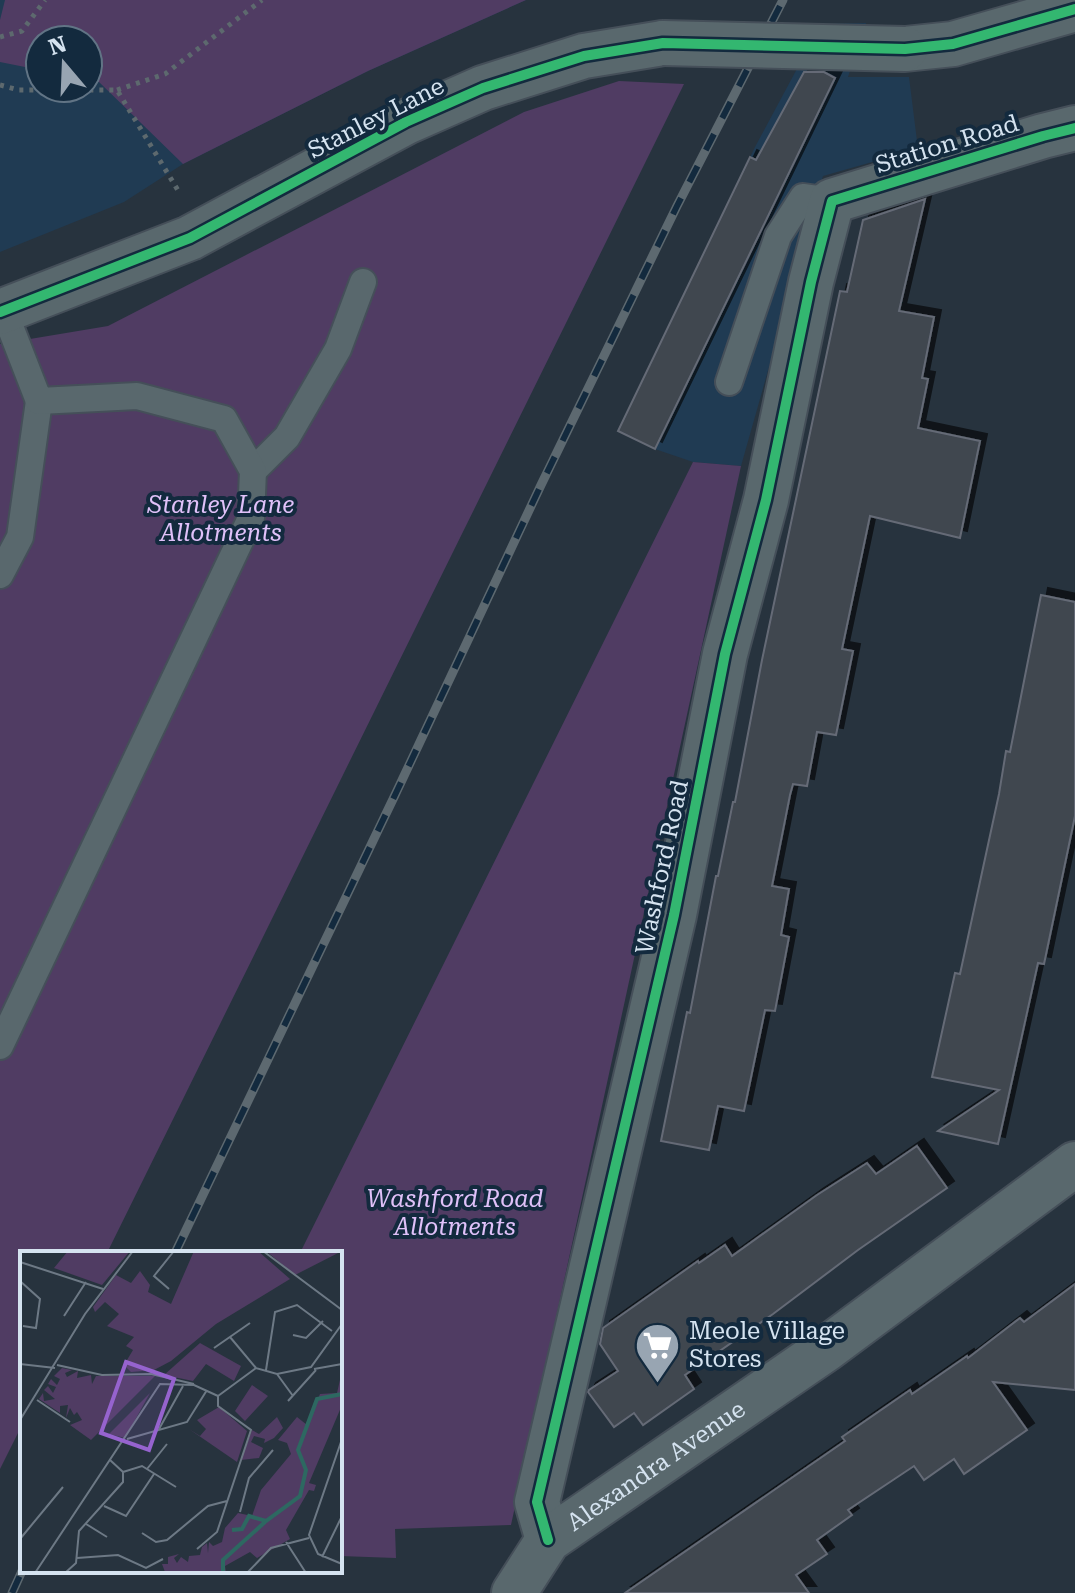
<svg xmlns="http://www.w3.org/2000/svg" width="1075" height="1593" font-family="'Roboto Serif',serif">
	<defs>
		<filter id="shadow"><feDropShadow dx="7" dy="-7" stdDeviation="0" flood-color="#0009"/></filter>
	</defs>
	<rect width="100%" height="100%" fill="#27333e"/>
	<!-- built -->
	<g fill="#203b53" fill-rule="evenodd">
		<path d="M0 0H526L368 71 183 164 124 202 0 252ZM40 40H88V88H40Z"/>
		<polygon points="866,23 848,77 909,77 918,149 823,176 741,466 693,462 655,449 618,431 755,147 821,24"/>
	</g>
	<!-- green -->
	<g fill="#503c63">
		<polygon points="5,0 526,0 368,71 183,164 99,82 88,80 88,40 40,40 40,70 0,62 0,20"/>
		<polygon points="619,81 684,84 107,1253 22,1253 22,1425 0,1469 0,344 108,326 524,112"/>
		<polygon points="693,462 741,466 511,1525 395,1529 396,1558 340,1556 340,1253 300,1253"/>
	</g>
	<!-- building -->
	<g fill="#3f4650" stroke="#656b76" stroke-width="2" filter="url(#shadow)">
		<polygon points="804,72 824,72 835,78 655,449 618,431 750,157 756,160"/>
		<polygon points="925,199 899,311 934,317 922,378 928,379 918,428 980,441 960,538 870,516 842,649 853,651 836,735 817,732 807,786 793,784 790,795 772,886 789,889 781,935 789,937 775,1011 765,1010 744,1111 718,1106 709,1150 661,1141 687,1012 690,1013 716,876 718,876 733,802 735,802 762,660 840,291 847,292 863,220"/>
		<polygon points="1041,595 1075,602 1075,816 1044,964 1038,963 998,1144 938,1131 999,1090 932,1077 955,973 960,974 999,794 1006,751 1010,752"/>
		<polygon points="917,1146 947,1188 858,1250 773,1314 685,1375 694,1389 643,1425 634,1413 614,1427 588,1392 589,1390 618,1371 600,1344 603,1328 698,1261 699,1263 725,1245 732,1256 817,1195 867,1163 876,1174"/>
		<polygon points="1075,1284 1075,1390 993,1382 1027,1430 964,1474 954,1459 924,1480 914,1466 848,1510 852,1515 817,1540 827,1554 796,1575 809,1593 625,1593 845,1441 842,1437 910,1390 912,1394 967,1356 968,1358 1020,1318 1024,1322"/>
	</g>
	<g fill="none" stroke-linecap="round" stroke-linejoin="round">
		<defs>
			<g id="lane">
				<polyline points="729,382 778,236 803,197 832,201"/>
				<polyline points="253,471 287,437 338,349 363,282"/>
				<polyline points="0,575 20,537 39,401"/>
				<polyline points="0,1046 251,518 253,471 224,419 137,396 39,401 4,311"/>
			</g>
			<g id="street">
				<polyline points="905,49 953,44 1075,9"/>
				<polyline points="0,312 190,238 406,122 483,88 584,56 663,43"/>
				<polyline points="548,1540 537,1502 674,915 725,654 766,500 811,282 832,201 1043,136 1075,128"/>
				<path id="s1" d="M514 1593 548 1540 826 1349 1075 1164"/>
			</g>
		</defs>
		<!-- lane casing -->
		<use href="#lane" stroke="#454f59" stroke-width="30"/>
		<!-- street casing -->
		<use href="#street" stroke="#454f59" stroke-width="48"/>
		<!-- path -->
		<g stroke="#5d696e" stroke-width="5" stroke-dasharray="4 6" stroke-linecap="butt">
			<polyline points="0,37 22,31 45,0"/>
			<polyline points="0,85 19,90 117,90 179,192"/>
			<polyline points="117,90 165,74 262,0"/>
		</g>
		<!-- lane -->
		<use href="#lane" stroke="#59686d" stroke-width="26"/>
		<!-- street -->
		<use href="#street" stroke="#59686d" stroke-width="44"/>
		<defs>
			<g id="rail">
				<polyline points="175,1253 395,795 541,485 677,206 783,0"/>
				<polyline points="12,1593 22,1571"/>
			</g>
		</defs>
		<!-- rail casing -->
		<use href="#rail" stroke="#5d6970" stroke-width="9"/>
		<!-- rail -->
		<use href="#rail" stroke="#132a3e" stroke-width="6" stroke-dasharray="18" stroke-linecap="butt"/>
		<defs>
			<polyline id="street-bridge" points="663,43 905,49"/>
		</defs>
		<!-- street-bridge casing -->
		<use href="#street-bridge" stroke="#454f59" stroke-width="48" stroke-linecap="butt"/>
		<!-- street-bridge -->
		<use href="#street-bridge" stroke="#59686d" stroke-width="44"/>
		<defs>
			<g id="cycleway">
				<polyline points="0,312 190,238 406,122 483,88 584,56 663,43 905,49 953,44 1075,9"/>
				<polyline points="548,1540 537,1502 674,915 725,654 766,500 811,282 832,201 1043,136 1075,128"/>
			</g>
		</defs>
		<!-- cycleway casing -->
		<use href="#cycleway" stroke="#132a3e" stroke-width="15"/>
		<!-- cycleway -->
		<use href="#cycleway" stroke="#33b770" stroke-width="10"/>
	</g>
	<!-- icons -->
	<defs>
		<symbol id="supermarket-pin" viewBox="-11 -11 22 30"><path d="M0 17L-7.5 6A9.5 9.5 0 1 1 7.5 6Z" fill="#98a5b2" stroke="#132a3e"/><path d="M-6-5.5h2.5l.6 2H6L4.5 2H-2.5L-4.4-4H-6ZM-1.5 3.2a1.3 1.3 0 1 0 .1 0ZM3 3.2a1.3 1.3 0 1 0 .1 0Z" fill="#fff"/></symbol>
	</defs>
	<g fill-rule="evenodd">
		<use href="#supermarket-pin" x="632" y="1320" width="51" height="69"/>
	</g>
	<g text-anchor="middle" stroke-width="8" stroke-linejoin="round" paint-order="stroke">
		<!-- street labels -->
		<g font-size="24" fill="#d5e3f0" stroke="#132a3e">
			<text transform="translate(376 118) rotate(-27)" y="8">Stanley Lane</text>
			<text transform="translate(947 144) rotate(-17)" y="8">Station Road</text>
			<text transform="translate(662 867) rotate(-78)" y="8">Washford Road</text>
			<text dy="8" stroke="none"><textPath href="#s1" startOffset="194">Alexandra Avenue</textPath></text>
		</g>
		<!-- park labels -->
		<g font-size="24" font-style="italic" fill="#e0c1f9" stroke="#132a3e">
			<text x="221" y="513">Stanley Lane<tspan x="221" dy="28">Allotments</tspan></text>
			<text x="455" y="1207">Washford Road<tspan x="455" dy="28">Allotments</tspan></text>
		</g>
		<!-- poi labels -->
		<g font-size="24" fill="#d5e3f0" stroke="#132a3e" text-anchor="start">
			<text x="689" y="1339">Meole Village<tspan x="689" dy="28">Stores</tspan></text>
		</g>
	</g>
	<!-- overview -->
	<g transform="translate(20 1251)">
		<rect width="322" height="322" fill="#27333e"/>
		<path d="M48 0H110L82 34 34 17ZM174 0H238L270 28 196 73 151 110 134 119 111 121 104 114 113 99 106 95 114 86 87 75 99 63 85 51 75 61 73 56 96 24 111 32 120 20 130 34 128 41 151 53ZM246 0H322L275 24ZM180 92 221 115 214 130 186 113 173 130 144 124ZM42 117 52 119 45 122 47 126 58 120 57 127 71 124 72 133 76 125H135L71 189 50 174 62 169 57 161 54 164 50 157 46 167 48 154 40 155V162L19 148 23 142 24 150 35 148 24 139 28 135 33 142 36 136 28 133 31 128 37 134 40 128 34 125ZM322 120V154L289 232 296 234 294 240 289 239 266 279 270 288 237 307 230 301 205 315 206 322 145 321 142 313H148V306L159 303 154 307 157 312 161 306 168 311 169 305 180 304 182 296 187 292 188 302 189 291 193 295 202 291 205 277 218 262 232 265 241 239 271 203 267 192 258 189 277 166 287 174 300 143 317 142ZM232 134 248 145 225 170 215 160ZM130 142 105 187 89 183ZM199 156 227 180 217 211 169 178 180 185 186 178 177 169ZM257 166 263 177 254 187 244 192 245 188 234 185 231 191 243 197 239 207 221 209 232 179 239 183Z" fill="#503c63"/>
		<path fill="none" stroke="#2d6861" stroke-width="4" d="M212 279 222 278 229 265 246 270 280 245 286 219 278 199 297 148 322 143M203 322V309L245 271"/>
		<path fill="none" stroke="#6d7985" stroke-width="2" d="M243 0 322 59M0 11 83 38M0 30 20 48 16 77 3 75M149 38 134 25 154 0M44 65 66 31M273 84 286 87 303 70M210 86 236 117M194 97 230 72M0 113 35 117M37 114 82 124 131 123 174 133M294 118 322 113M246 119 255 61 277 54 312 80M257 123 273 145M198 145 236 117 257 123 291 116 322 73M17 149 50 171M268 150 296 119M0 169 65 63 113 0M139 178 163 135M107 188 167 171 187 139M322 188 289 284 298 303 322 313M127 218 147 193M103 221 122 215 156 236M84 255 106 265 134 223M220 261 229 227 253 199M66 273 87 286M122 282 136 291 147 289 188 255 207 250M0 288 43 236M266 291 286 322M177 298 197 281 231 179 198 155V145M302 306 322 265M57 307 98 304 126 317 143 308M15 322 140 133 174 134 198 145M45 322 56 312 59 280 103 231V221L90 209M227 322 251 297 289 287"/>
		<path fill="#9663ce" fill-opacity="0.15" stroke="#9663ce" stroke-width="4" d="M106 111 154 128 129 199 81 182Z"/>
		<rect width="322" height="322" fill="none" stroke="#d5e3f0" stroke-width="4"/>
	</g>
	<!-- north arrow -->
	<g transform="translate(64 64) rotate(341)"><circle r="38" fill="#132a3e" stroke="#617485" stroke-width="2"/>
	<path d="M0-6L14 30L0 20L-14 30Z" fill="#98a5b2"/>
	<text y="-12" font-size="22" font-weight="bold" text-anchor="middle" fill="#d5e3f0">N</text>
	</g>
</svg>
